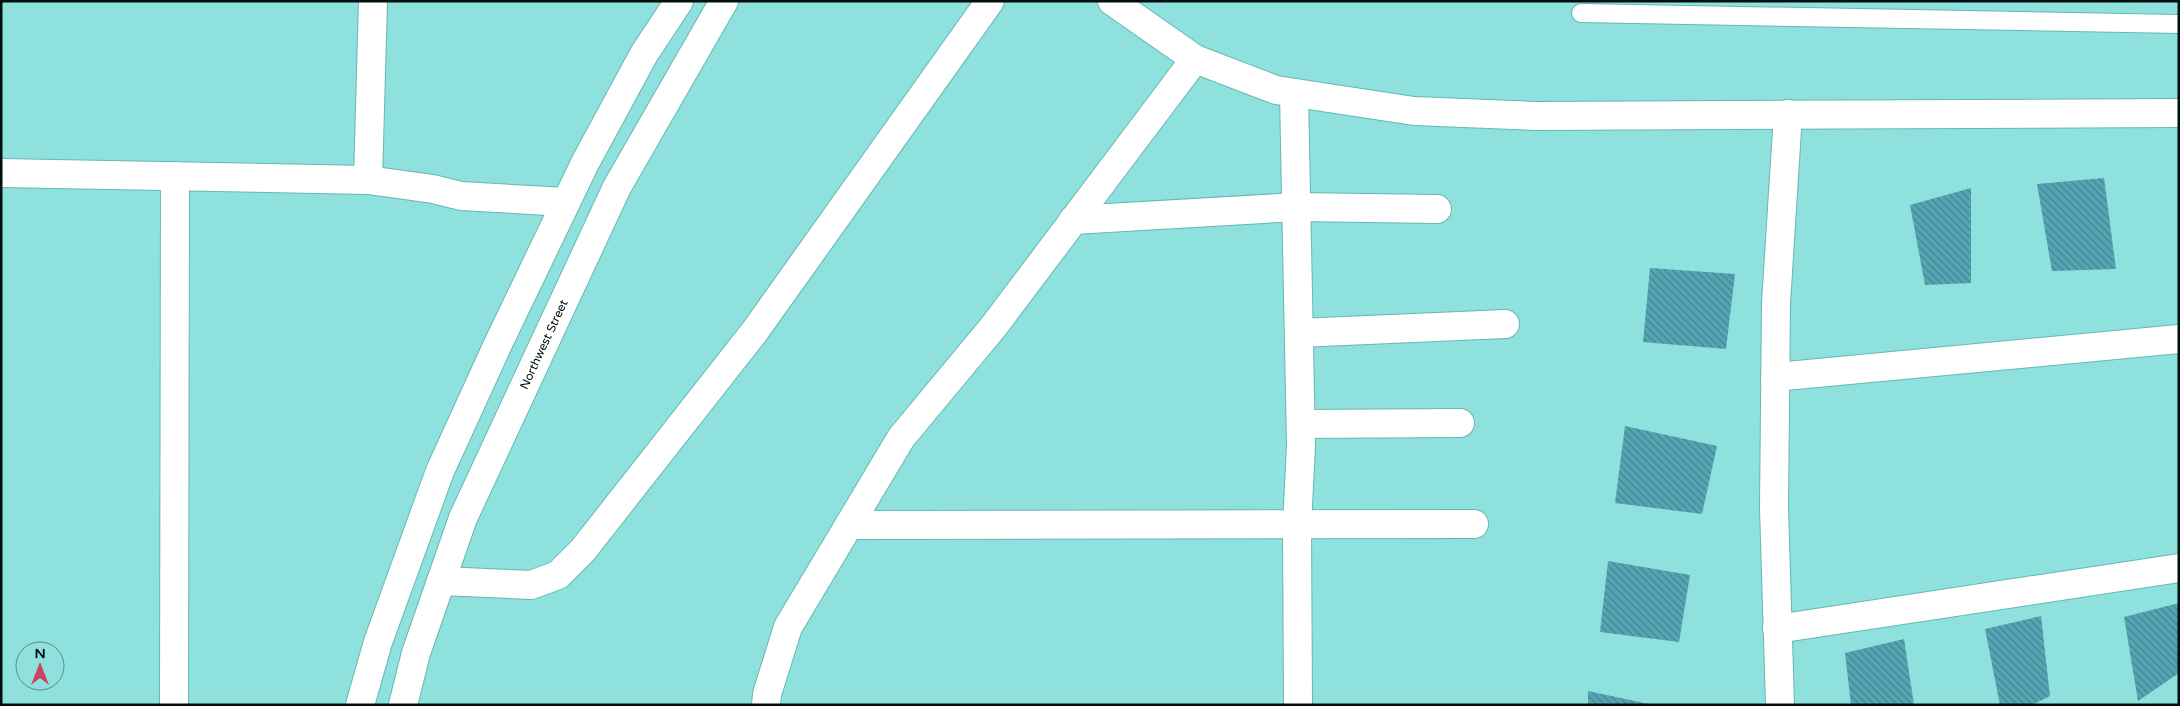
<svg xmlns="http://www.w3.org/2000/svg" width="2180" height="706" font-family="'Varela Round',sans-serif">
	<defs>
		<pattern id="building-back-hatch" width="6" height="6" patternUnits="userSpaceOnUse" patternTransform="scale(1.25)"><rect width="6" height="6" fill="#55a5b4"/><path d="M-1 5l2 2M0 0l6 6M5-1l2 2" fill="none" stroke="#448591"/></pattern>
	</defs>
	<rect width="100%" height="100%" fill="#8ee1dd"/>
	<!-- building -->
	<g fill="url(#building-back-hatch)">
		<polygon points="2104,178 2116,269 2052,271 2037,184"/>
		<polygon points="1971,188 1971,283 1925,285 1910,205"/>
		<polygon points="1650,268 1735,274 1726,349 1643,342"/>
		<polygon points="1625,426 1717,446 1702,514 1615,503"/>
		<polygon points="1608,561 1690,575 1679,642 1600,632"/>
		<polygon points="2179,603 2179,673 2138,701 2124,617"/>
		<polygon points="2041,616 2050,696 2032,705 2000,705 1985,629"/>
		<polygon points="1904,639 1914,705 1851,705 1845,653"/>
		<polygon points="1588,691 1649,704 1649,705 1588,705"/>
	</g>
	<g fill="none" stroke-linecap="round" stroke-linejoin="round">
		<defs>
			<polyline id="lane" points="1581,13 2179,24"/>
			<g id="street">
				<polyline points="1112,1 1195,59 1276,90 1414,111 1536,116 2179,113"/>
				<polyline points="1294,93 1301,445 1297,526 1298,705"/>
				<polyline points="1,173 368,180 433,189 461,196 566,202"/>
				<polyline points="368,180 373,1"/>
				<polyline points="1073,220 1296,207 1437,209"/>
				<polyline points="1299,333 1505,324"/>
				<polyline points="1775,377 2179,339"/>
				<polyline points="1301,424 1460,423"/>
				<polyline points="849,525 1474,524"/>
				<polyline points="441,581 531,585 558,575 583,550 755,331 990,1"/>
				<polyline points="1777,629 2179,568"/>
				<polyline points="174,705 175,176"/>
				<polyline points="766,705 767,694 788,627 901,438 994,326 1195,59"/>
				<polyline points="1780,705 1774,508 1776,303 1788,114"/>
			</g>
			<g id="secondary">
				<polyline points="360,705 378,642 440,471 498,344 585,163 644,54 679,1"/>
				<path id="s1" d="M403 705 416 653 463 518 617 187 724 1"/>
			</g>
		</defs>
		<!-- lane casing -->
		<use href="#lane" stroke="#66b8b4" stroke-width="20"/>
		<!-- street casing -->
		<use href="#street" stroke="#66b8b4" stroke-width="30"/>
		<!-- secondary casing -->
		<use href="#secondary" stroke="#66b8b4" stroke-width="30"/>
		<!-- lane -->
		<use href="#lane" stroke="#fff" stroke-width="18"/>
		<!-- street -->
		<use href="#street" stroke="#fff" stroke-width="28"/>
		<!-- secondary -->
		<use href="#secondary" stroke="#fff" stroke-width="28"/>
	</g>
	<g text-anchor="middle" stroke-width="4" stroke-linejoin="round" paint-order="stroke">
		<!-- street labels -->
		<g font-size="12" fill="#00100f" stroke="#8ee1dd">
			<text dy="4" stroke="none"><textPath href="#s1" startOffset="388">Northwest Street</textPath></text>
		</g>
	</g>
	<!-- border -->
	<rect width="2180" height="706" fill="none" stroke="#00100f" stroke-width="5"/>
	<!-- north arrow -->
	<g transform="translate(40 666)"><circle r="24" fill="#8ee1dd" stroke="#558d8b"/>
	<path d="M0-4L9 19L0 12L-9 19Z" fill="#d04161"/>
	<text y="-8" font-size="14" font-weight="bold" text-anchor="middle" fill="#00100f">N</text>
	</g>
</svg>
